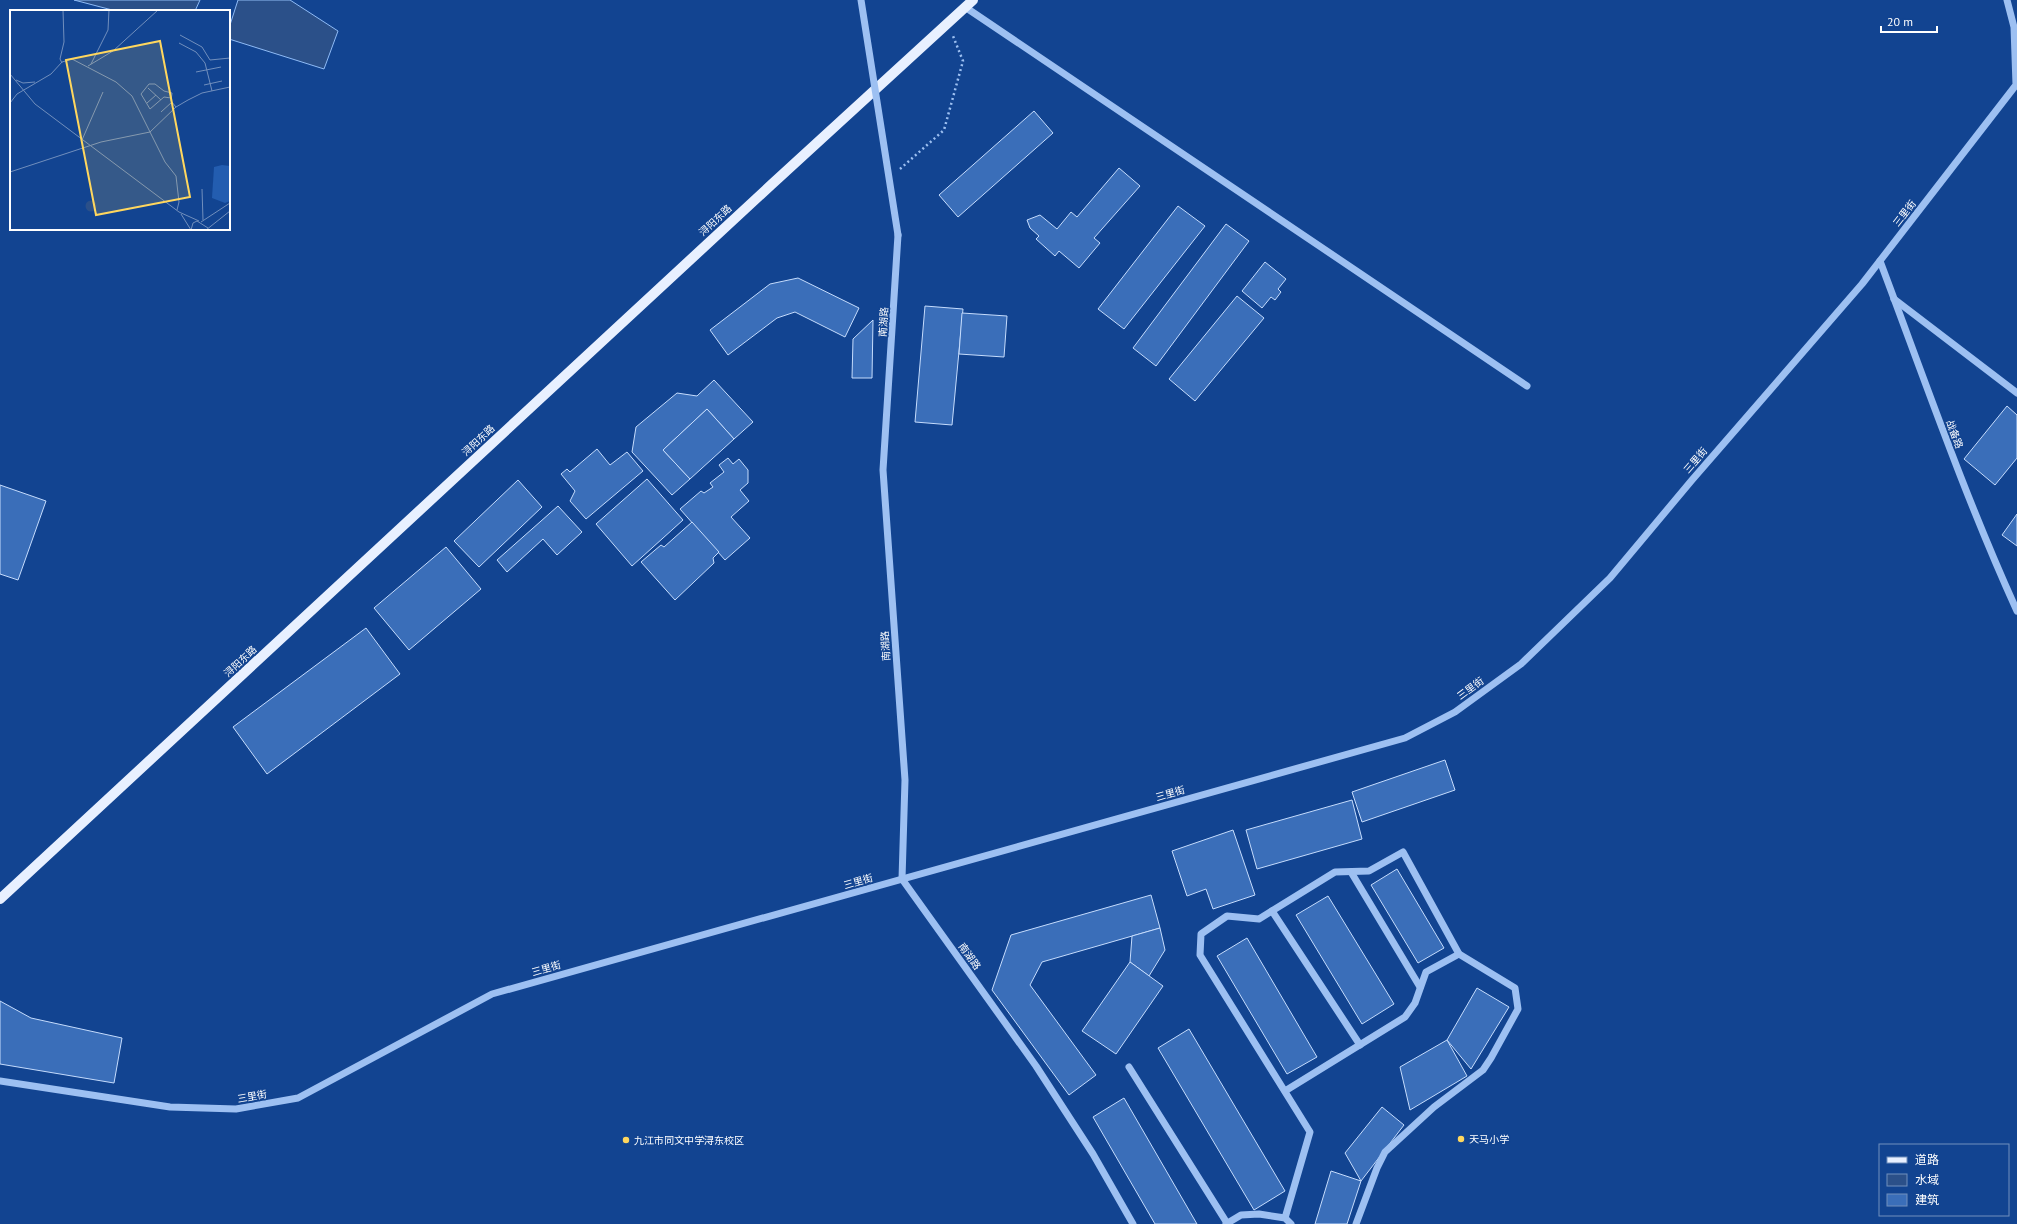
<svg xmlns="http://www.w3.org/2000/svg" width="2017" height="1224" font-family="'PT Sans','Noto Sans SC',sans-serif">
	<rect width="100%" height="100%" fill="#124491"/>
	<!-- water -->
	<g fill="#2b5089" stroke="#8fbbf6">
		<polygon points="74,0 200,0 195,11 116,11"/>
		<polygon points="238,0 290,0 338,31 324,69 229,39 229,28"/>
	</g>
	<!-- building -->
	<g fill="#3a6eb9" stroke="#c5dcfd">
		<polygon points="1034,111 1053,133 958,217 939,195"/>
		<polygon points="1119,168 1140,186 1094,238 1100,243 1079,268 1059,251 1055,256 1036,239 1039,236 1030,228 1027,220 1040,215 1057,229 1071,212 1077,217"/>
		<polygon points="1178,206 1205,226 1124,329 1098,309"/>
		<polygon points="1226,224 1249,241 1156,366 1133,348"/>
		<polygon points="1265,262 1286,279 1278,289 1281,292 1275,300 1271,297 1262,308 1242,291"/>
		<polygon points="798,278 859,308 845,337 795,312 777,318 728,355 710,330 770,284"/>
		<polygon points="1237,296 1264,318 1195,401 1169,379"/>
		<polygon points="925,306 963,309 952,425 915,422"/>
		<polygon points="962,313 1007,316 1004,357 959,354"/>
		<polygon points="873,320 872,378 852,378 853,339"/>
		<polygon points="714,380 753,422 734,439 707,409 663,450 690,479 672,495 632,452 636,427 677,393 697,396"/>
		<polygon points="2007,406 2017,415 2017,458 1995,485 1964,459"/>
		<polygon points="707,409 734,439 690,479 663,450"/>
		<polygon points="597,449 610,465 627,452 643,471 586,519 570,501 575,491 561,474 567,469 570,472"/>
		<polygon points="728,458 733,464 739,459 748,470 748,483 740,490 749,501 731,517 750,538 725,560 680,509 701,491 704,493 713,487 710,483 724,472 719,465"/>
		<polygon points="647,479 683,520 632,566 596,524"/>
		<polygon points="518,480 542,507 479,567 454,541"/>
		<polygon points="0,485 46,501 18,580 0,574"/>
		<polygon points="558,506 582,532 557,555 543,539 507,572 497,560"/>
		<polygon points="2017,514 2017,546 2002,535"/>
		<polygon points="692,522 719,552 713,558 714,563 675,600 641,562 661,545 664,547"/>
		<polygon points="446,547 481,589 409,650 374,608"/>
		<polygon points="366,628 400,674 267,774 233,727"/>
		<polygon points="1445,760 1455,790 1362,822 1352,792"/>
		<polygon points="1352,800 1362,839 1257,869 1246,830"/>
		<polygon points="1233,830 1255,895 1213,909 1206,889 1187,896 1172,851"/>
		<polygon points="1397,869 1444,948 1418,963 1371,885"/>
		<polygon points="1151,895 1160,928 1042,962 1030,985 1096,1075 1069,1095 992,990 1011,935"/>
		<polygon points="1328,896 1394,1004 1362,1024 1296,915"/>
		<polygon points="1160,928 1165,950 1149,976 1130,962 1132,936"/>
		<polygon points="1247,938 1317,1057 1287,1074 1217,956"/>
		<polygon points="1130,962 1163,986 1116,1054 1082,1031"/>
		<polygon points="1477,988 1509,1007 1471,1069 1447,1040"/>
		<polygon points="0,1001 31,1018 122,1038 114,1083 0,1064"/>
		<polygon points="1189,1029 1285,1191 1254,1210 1158,1048"/>
		<polygon points="1447,1040 1467,1076 1410,1110 1400,1067"/>
		<polygon points="1124,1098 1197,1224 1155,1224 1093,1117"/>
		<polygon points="1382,1107 1404,1125 1361,1181 1345,1153"/>
		<polygon points="1331,1171 1361,1181 1347,1224 1315,1224"/>
	</g>
	<g fill="none" stroke-linecap="round" stroke-linejoin="round">
		<!-- path -->
		<polyline stroke="#9dc0f2" stroke-width="2.5" stroke-dasharray="2 3" stroke-linecap="butt" points="900,169 944,130 963,61 953,36"/>
		<!-- minor -->
		<g stroke="#9dc0f2" stroke-width="7">
			<polyline points="965,7 1527,386"/>
			<polyline points="898,235 883,470 905,780 902,879 1036,1066 1093,1154 1133,1224"/>
			<path d="M1880 261C1924 378 1965 497 2017 611"/>
			<polyline points="1894,299 2017,393"/>
			<polyline points="1351,872 1420,987"/>
			<polyline points="1272,911 1360,1045"/>
			<polyline points="1129,1067 1227,1223"/>
			<polyline points="0,1081 170,1107 236,1109 298,1098 492,994 1405,738 1455,712 1521,664 1610,578 1692,480 1862,284 2016,85 2014,27 2007,0"/>
			<polyline points="1285,1091 1405,1017 1415,1003 1426,972 1459,954"/>
			<polyline points="1285,1218 1310,1132 1200,955 1201,934 1227,916 1259,919 1335,872 1369,871 1403,852 1459,954 1515,988 1518,1009 1491,1058 1483,1070 1434,1107 1385,1152 1377,1168 1356,1224"/>
			<polyline points="1226,1224 1241,1215 1259,1214 1285,1218 1291,1224"/>
		</g>
		<!-- major -->
		<polyline stroke="#e8f0ff" stroke-width="10" points="0,899 771,185 973,0"/>
		<!-- minor-bridge -->
		<polyline stroke="#9dc0f2" stroke-width="7" points="861,0 898,235"/>
	</g>
	<!-- markers -->
	<g fill="#ffd75e" stroke="#124491" stroke-width="1.5">
		<circle cx="1461" cy="1139" r="4"/>
		<circle cx="626" cy="1140" r="4"/>
	</g>
	<g text-anchor="middle" stroke-width="3.5" stroke-linejoin="round" paint-order="stroke">
		<!-- street labels -->
		<g font-size="10" fill="#fff" stroke="#124491">
			<text transform="translate(1904 213) rotate(-52)" y="4">三里街</text>
			<text transform="translate(715 220) rotate(-43)" y="4">浔阳东路</text>
			<text transform="translate(883 322) rotate(-86)" y="4">南湖路</text>
			<text transform="translate(1955 434) rotate(69)" y="4">战备路</text>
			<text transform="translate(478 440) rotate(-43)" y="4">浔阳东路</text>
			<text transform="translate(1695 460) rotate(-49)" y="4">三里街</text>
			<text transform="translate(885 646) rotate(-94)" y="4">南湖路</text>
			<text transform="translate(240 661) rotate(-43)" y="4">浔阳东路</text>
			<text transform="translate(1470 688) rotate(-36)" y="4">三里街</text>
			<text transform="translate(1170 793) rotate(-16)" y="4">三里街</text>
			<text transform="translate(858 881) rotate(-16)" y="4">三里街</text>
			<text transform="translate(970 956) rotate(54)" y="4">南湖路</text>
			<text transform="translate(546 968) rotate(-16)" y="4">三里街</text>
			<text transform="translate(252 1096) rotate(-10)" y="4">三里街</text>
		</g>
		<!-- poi labels -->
		<g font-size="10" fill="#fff" stroke="#124491" text-anchor="start">
			<text x="1469" y="1143">天马小学</text>
			<text x="634" y="1144">九江市同文中学浔东校区</text>
		</g>
	</g>
	<!-- overview -->
	<g transform="translate(10 10)">
		<rect width="220" height="220" fill="#124491"/>
		<path d="M212 155 220 156V191L215 193 202 188 204 157Z" fill="#235db0"/>
		<path d="M75.5 196a5.5 5.5 0 1 1 11 0a5.5 5.5 0 1 1-11 0Z" fill="#2b5089"/>
		<path fill="none" stroke="#718fbd" stroke-width="1" d="M170 25 192 37 200 50 220 48M169 33 186 42 195 53 202 81M52 53 50 49 54 32 53 0M81 54 98 20 99 0M78 56 103 41 148 0M186 62 211 57M0 64 25 94 169 202M6 70 13 73 25 72M194 75 212 71M138 78 151 90M161 88 154 87 140 99 131 84 139 74H145L154 81 162 83 161 91 166 97M0 93 7 84 41 64 52 52 62 49 106 72 122 86 155 152 166 166 169 192 167 200M137 93 146 85M151 102 162 92M72 130 93 82M0 162 91 132 140 122 166 97 178 90 192 83 220 77M192 179 193 210M169 202 189 211M171 204 181 220M191 212 220 193M181 220 183 213 187 211 198 218M196 220 220 201"/>
		<path fill="#ffd75e" fill-opacity="0.15" stroke="#ffd75e" stroke-width="2" d="M150 31 180 187 86 205 56 50Z"/>
		<rect width="220" height="220" fill="none" stroke="#fff" stroke-width="2"/>
	</g>
	<!-- legend -->
	<rect x="1879" y="1144" width="130" height="72" fill="#124491" stroke="#718fbd"/>
	<rect x="1887" y="1157" width="20" height="6" fill="#e8f0ff" stroke="#718fbd"/>
	<text x="1915" y="1164" font-size="12" fill="#ffffff">道路</text>
	<rect x="1887" y="1174" width="20" height="12" fill="#2b5089" stroke="#718fbd"/>
	<text x="1915" y="1184" font-size="12" fill="#ffffff">水域</text>
	<rect x="1887" y="1194" width="20" height="12" fill="#3a6eb9" stroke="#718fbd"/>
	<text x="1915" y="1204" font-size="12" fill="#ffffff">建筑</text>
	<!-- scale -->
	<path d="M1881 26v6h56v-6" fill="none" stroke="#ffffff" stroke-width="2"/>
	<text x="1887" y="26" font-size="12" fill="#ffffff" stroke="#124491" stroke-width="3" paint-order="stroke">20 m</text>
</svg>
